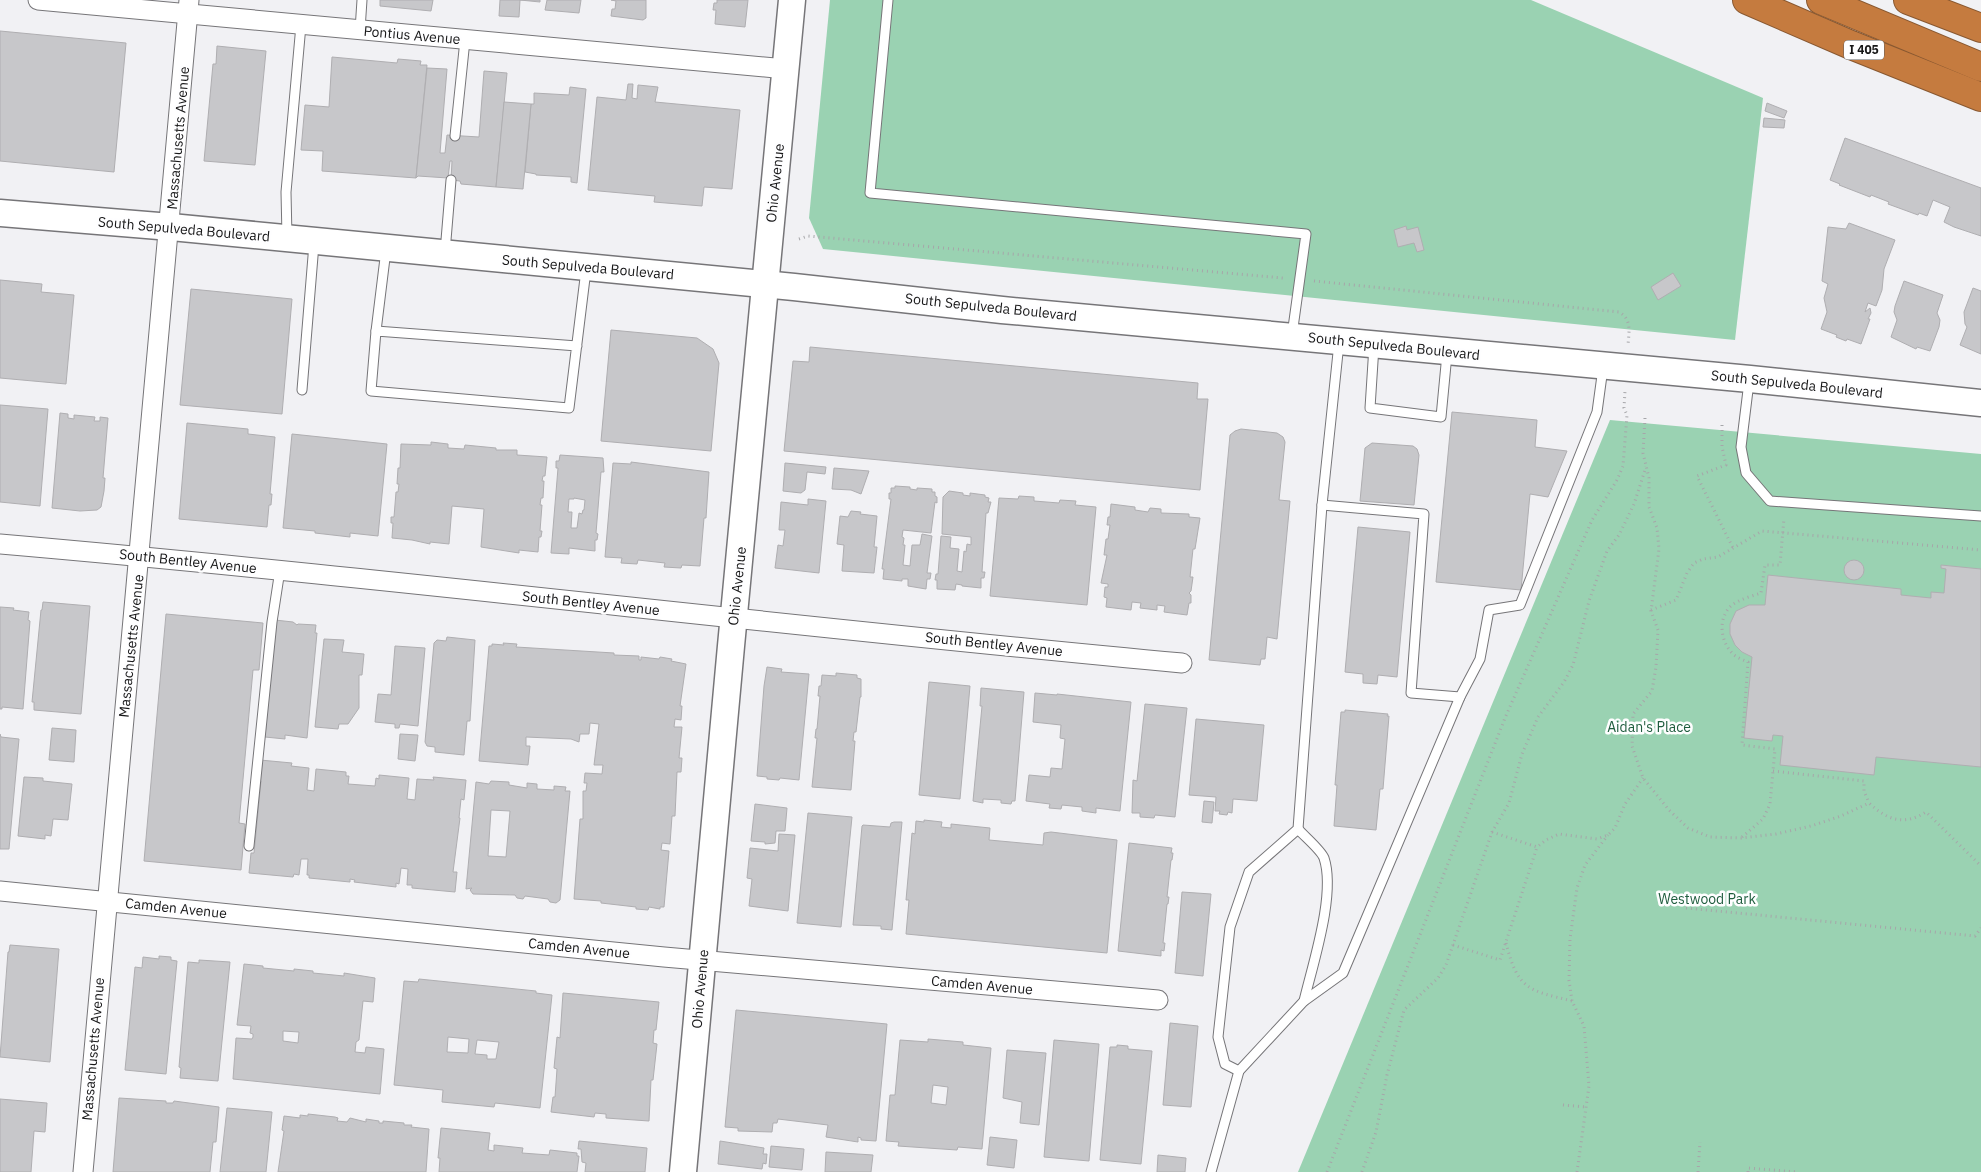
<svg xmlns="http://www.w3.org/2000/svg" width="1981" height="1172" font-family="'IBM Plex Sans',sans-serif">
	<rect width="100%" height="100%" fill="#f1f1f4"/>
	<!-- green -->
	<g fill="#9ad2b2">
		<polygon points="830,0 1531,0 1763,98 1735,340 823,249 809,218"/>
		<polygon points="1610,420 1981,454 1981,1172 1298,1172"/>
	</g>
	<!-- building -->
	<g fill="#c7c7ca" stroke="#afaeb1" fill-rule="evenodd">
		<polygon points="380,0 433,0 431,11 380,6"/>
		<polygon points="500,0 540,0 540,2 520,0 519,17 499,16"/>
		<polygon points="547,0 581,0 579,13 545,10"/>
		<polygon points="646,0 646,18 643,20 611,16 612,9 615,9 616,1 611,0"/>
		<polygon points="717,0 748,0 745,27 715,24 716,10 713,10 714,3 717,3"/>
		<polygon points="0,31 126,43 114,172 0,161"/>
		<polygon points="217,46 266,51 255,165 204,161 213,64 216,64"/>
		<polygon points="332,57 397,63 398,59 421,61 420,65 427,65 416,178 322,171 323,151 301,150 305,105 329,107"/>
		<polygon points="427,68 447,69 440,153 445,153 447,135 479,137 484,71 507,73 496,187 461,184 460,181 451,180 452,161 450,161 448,178 418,176 416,178"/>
		<polygon points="628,84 633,84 632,98 637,99 638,85 658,87 655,102 740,110 732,189 704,187 702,206 654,202 655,196 588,190 597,97 626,100"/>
		<polygon points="570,87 586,89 577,183 571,182 571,177 536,175 536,174 525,172 531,104 534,104 534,93 569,95"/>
		<polygon points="504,102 531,104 523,189 496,187"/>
		<polygon points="1767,103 1787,111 1784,118 1765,111"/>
		<polygon points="1764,118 1785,120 1784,128 1763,127"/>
		<polygon points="1845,138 1981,188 1981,236 1954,227 1944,222 1950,207 1933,200 1927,216 1919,213 1918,215 1888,204 1889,202 1871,195 1870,197 1839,185 1840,184 1830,180"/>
		<polygon points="1849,223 1895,240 1884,269 1882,290 1876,306 1868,303 1865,312 1870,308 1871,313 1868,319 1870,319 1861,344 1847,339 1846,341 1836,337 1837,335 1821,329 1827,312 1824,298 1828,284 1822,281 1828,227 1846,229"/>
		<polygon points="1406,226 1407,230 1418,227 1424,250 1417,252 1414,243 1398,247 1394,230"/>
		<polygon points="1673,273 1681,286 1658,300 1651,287"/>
		<polygon points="0,280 42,284 41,292 74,295 66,384 0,378"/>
		<polygon points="1904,281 1943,295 1937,313 1940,320 1939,327 1930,351 1917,347 1916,349 1891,337 1897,320 1894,312 1895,306"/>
		<polygon points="1973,288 1981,291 1981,354 1960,345 1967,327 1965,324 1964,312"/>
		<polygon points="191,289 292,299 282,414 180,405"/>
		<polygon points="611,330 697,338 713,349 719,363 711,451 601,441"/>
		<polygon points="810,347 1198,383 1197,399 1208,399 1200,490 784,451 793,361 809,362"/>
		<polygon points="0,405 48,409 40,506 0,502"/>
		<polygon points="1452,412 1537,420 1535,447 1567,451 1548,497 1530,494 1521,590 1436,582"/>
		<polygon points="60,413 68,414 68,418 74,419 74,415 95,417 94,421 100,421 100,417 108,418 103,478 105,478 104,491 101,507 97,510 80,511 52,508"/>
		<polygon points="187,423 248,429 248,434 275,437 270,494 272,494 271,505 269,505 267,527 179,519"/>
		<polygon points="1241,429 1277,433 1283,437 1285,442 1279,500 1290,501 1277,639 1267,637 1265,659 1261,659 1260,665 1209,660 1230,435 1235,431"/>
		<polygon points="292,434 387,444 378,536 350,533 350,537 315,533 315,531 283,528"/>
		<polygon points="431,442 448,444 448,448 464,449 465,445 496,448 496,450 517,450 517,455 547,457 545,476 543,476 542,481 544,481 543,498 541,498 540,505 542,505 540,531 542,531 541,537 539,537 538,552 519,550 519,553 481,547 484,509 452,506 449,544 430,542 430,544 412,540 392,538 393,523 391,523 391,517 394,517 396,492 398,492 399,484 397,484 398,468 400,468 401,444 431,445"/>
		<polygon points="1372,443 1413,446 1417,449 1419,455 1414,505 1360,501 1365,448"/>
		<path d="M560 455 603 458 604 472H601L596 533 598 534 597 540H595V551L569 548V554L551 553 558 468H556V461H559ZM574 498 585 500 584 510H583L582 514 579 513 577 528H571L572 512H568L569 499H574Z"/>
		<polygon points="631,462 709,472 706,518 704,518 700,566 682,565 681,568 664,567 665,563 638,560 637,564 621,563 622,558 605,557 613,463 631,464"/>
		<polygon points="785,463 826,467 825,474 807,472 805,490 801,493 783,491"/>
		<polygon points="834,468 869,471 861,494 851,490 832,489"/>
		<polygon points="895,486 910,487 910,489 917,490 917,488 932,489 932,492 935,492 935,496 937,497 937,503 935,502 931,533 903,530 902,537 904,538 903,545 905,545 903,565 910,566 912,545 920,545 922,534 932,536 927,573 931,573 930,579 927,579 926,589 908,586 908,579 902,579 902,581 883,579 884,569 882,569 891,499 889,499 889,493 891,493 891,488 895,488"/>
		<polygon points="949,491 963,493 963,495 970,496 970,493 985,495 985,497 989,498 988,502 991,502 988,513 986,513 982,572 985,572 984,578 981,578 981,588 962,586 962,585 956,584 955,590 937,589 937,580 935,580 936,574 938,574 941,536 951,537 950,548 959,549 957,571 962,572 964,551 966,552 967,544 971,545 971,537 942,534 943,497"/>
		<polygon points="1019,496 1034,497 1034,501 1059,503 1060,500 1076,501 1075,505 1096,507 1087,605 990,596 999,498 1018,499"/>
		<polygon points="808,499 826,501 819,573 775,568 778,545 783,546 785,530 779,530 781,502 808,505"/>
		<polygon points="1111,504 1135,507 1135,510 1148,512 1150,508 1161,509 1161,513 1189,514 1189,517 1200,518 1195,549 1193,549 1190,577 1193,577 1191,591 1189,593 1191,595 1191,603 1189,603 1187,615 1164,612 1165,606 1157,605 1157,610 1140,608 1141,603 1132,602 1131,610 1106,607 1107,598 1104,597 1105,587 1108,587 1108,584 1101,583 1107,555 1104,555 1106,539 1108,539 1110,525 1107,525 1108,517 1110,517"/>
		<polygon points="851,511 861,512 860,514 877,516 874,547 877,547 874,573 842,571 844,545 837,544 840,516 848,517"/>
		<polygon points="1358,527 1410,532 1397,677 1378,675 1377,684 1363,683 1363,674 1345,672"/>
		<circle cx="1854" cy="570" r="10"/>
		<polygon points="1941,565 1981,569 1981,767 1876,757 1874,775 1780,765 1783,736 1773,735 1772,741 1744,738 1752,657 1742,652 1735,645 1730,634 1730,624 1736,611 1749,605 1765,605 1768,575 1901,589 1901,595 1931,598 1931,592 1944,593 1946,569 1941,568"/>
		<polygon points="43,602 90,606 81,714 34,710 34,702 32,702 41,610 42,610"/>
		<polygon points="0,607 14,608 13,610 29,612 28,620 30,621 23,709 2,707 2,709 0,709"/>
		<polygon points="166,614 263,623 259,670 253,670 239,823 245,824 241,870 144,861"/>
		<polygon points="275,620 293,622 297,625 298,624 316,625 315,633 317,633 307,738 285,735 285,739 265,737"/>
		<polygon points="447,637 475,640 470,721 467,721 464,755 435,752 435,747 427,746 425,742 434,643 437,640 446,641"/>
		<polygon points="324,639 344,640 342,652 364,654 362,675 359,675 359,708 348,724 339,724 338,729 315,727"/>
		<polygon points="503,643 517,644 516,647 614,653 614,655 639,656 639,660 641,660 641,657 659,659 660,657 672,659 671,661 686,664 680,706 682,706 681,720 675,719 674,727 682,727 679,758 682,758 681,772 677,772 675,816 672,816 670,844 662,843 661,850 669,851 664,907 660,907 660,909 649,907 648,910 636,909 636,907 601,903 601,901 574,899 580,819 583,819 583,791 586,791 587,783 584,783 585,773 602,774 603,765 594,765 599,724 590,723 589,734 580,734 579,742 571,739 526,737 526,746 530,746 528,765 479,761 489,646 492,646 492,644 504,645"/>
		<polygon points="395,646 425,648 418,726 400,724 399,728 395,728 395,724 375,722 378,694 391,695"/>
		<polygon points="767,667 782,669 781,672 809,674 799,780 780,778 779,780 767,779 767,777 757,776 764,686"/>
		<polygon points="836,673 857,675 857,678 861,679 861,697 860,697 856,732 854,732 853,741 855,741 851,790 812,787 817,738 815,738 816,729 817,729 820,696 818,696 819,686 821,686 822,675 836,676"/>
		<polygon points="929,682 970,686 960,799 919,795"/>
		<polygon points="981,688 1024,692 1015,801 1012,801 1011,804 1001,803 1001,800 983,799 983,803 973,801 982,706 980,706"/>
		<polygon points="1035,693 1057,695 1057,694 1131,702 1120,811 1096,808 1096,813 1082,811 1082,807 1062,805 1061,809 1049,808 1050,804 1026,801 1029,775 1050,777 1051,768 1062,769 1065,739 1060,738 1061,725 1033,722"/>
		<polygon points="1145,704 1187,708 1175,817 1155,815 1154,818 1140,817 1140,813 1132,813 1133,780 1137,781"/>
		<polygon points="1345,710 1388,714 1387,716 1389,716 1383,789 1380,789 1376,830 1334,826 1337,785 1335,785 1341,712 1345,712"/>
		<polygon points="1196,719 1264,725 1257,801 1233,799 1232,813 1228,812 1227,815 1219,814 1220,811 1215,811 1216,797 1189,795"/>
		<polygon points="52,728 76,730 74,762 49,760"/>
		<polygon points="0,734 1,737 19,739 9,849 0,849"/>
		<polygon points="400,734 418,735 415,761 398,759"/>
		<polygon points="260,760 292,763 291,766 309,768 307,790 314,791 316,769 346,772 346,776 349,776 348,784 375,786 376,778 379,779 379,775 409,778 407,799 415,800 417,779 434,780 433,777 466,780 464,800 461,799 459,818 460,818 453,872 457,872 455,892 412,888 412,885 407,885 408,869 401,868 399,884 396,883 396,887 354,882 355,880 350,879 350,882 309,878 309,875 307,875 308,859 301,859 299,875 294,874 293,877 249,873 251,853 254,853 261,781 258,781"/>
		<polygon points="24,777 43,778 43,781 72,784 68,820 53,819 51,836 45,835 45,839 18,836"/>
		<path d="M491 781 509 782V785L527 788V783L537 784V789L554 790V786L566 787 565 791H570L560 900 556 903 550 902 548 899 525 896 523 899 517 898 515 895 473 894 470 890 472 888 466 889 476 782 489 784ZM491 810 510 811 506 857 488 856Z"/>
		<polygon points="1204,801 1214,802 1212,823 1202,822"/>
		<polygon points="755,804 787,808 785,831 776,831 775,843 765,844 765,842 751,841"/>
		<polygon points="808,813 852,817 841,927 797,923"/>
		<polygon points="924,820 942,822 941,827 951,828 951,824 990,828 989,840 1043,845 1044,833 1051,832 1117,840 1107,953 906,934 909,900 906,900 912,833 915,834 916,821 924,822"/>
		<polygon points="894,822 902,822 892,930 881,929 881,926 853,925 862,826 863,825 890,827 891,823"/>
		<polygon points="779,834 795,835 788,911 749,906 752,879 747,878 750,848 778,851"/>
		<polygon points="1129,843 1172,848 1171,853 1173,853 1172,860 1171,860 1167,897 1169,897 1168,904 1167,904 1163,943 1165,943 1164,951 1161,950 1161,956 1118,951"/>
		<polygon points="1182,892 1211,894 1203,976 1175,973"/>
		<polygon points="10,945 59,949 50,1062 0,1057 8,952 9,952"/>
		<polygon points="159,956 171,957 171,960 177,961 166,1074 125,1070 135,967 142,968 143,957 159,959"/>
		<polygon points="199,960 230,962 218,1081 180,1078 181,1068 179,1067 188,962 199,963"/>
		<path d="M244 964 263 966V968L294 971V969L313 971V973L344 976V973L375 978 373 1002 363 1001 359 1040 356 1042 355 1052 365 1053 366 1047 384 1049 380 1094 233 1079 236 1038 252 1039 253 1037V1034L250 1033 251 1026 237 1025ZM283 1031 299 1032 298 1043 283 1041Z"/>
		<path d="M419 979 536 991V993L552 995 540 1108 495 1103 494 1107 442 1102 443 1090 394 1085 404 981 418 982ZM448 1037 469 1039 468 1053 447 1052ZM477 1040 499 1042 496 1059H487V1055L475 1054Z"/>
		<polygon points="563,993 659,1002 656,1030 654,1030 653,1043 657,1044 653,1080 651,1080 649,1121 606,1118 606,1114 595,1113 594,1117 551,1112 553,1097 555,1097 557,1069 554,1068 557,1037 560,1038"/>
		<polygon points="736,1010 887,1024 876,1141 861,1140 861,1138 858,1137 858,1142 826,1137 828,1125 778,1119 777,1123 773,1123 772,1132 738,1131 738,1128 725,1127"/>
		<polygon points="1170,1023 1198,1026 1191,1107 1163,1105"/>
		<path d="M928 1039 963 1042V1045L991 1048 982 1149 958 1147 957 1150 898 1146 899 1142 886 1141 890 1095H895L900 1040 928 1042ZM933 1085 948 1087 946 1105 931 1103Z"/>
		<polygon points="1054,1040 1099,1044 1089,1161 1044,1157"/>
		<polygon points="1117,1045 1128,1046 1128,1049 1152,1051 1141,1164 1100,1160 1110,1047 1117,1047"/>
		<polygon points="1007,1050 1046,1053 1039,1125 1020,1123 1022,1102 1003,1098"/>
		<polygon points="119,1098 166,1101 166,1103 173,1103 174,1101 219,1107 216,1142 213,1142 210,1172 113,1172"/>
		<polygon points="0,1099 47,1103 45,1132 34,1131 31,1172 0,1172"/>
		<polygon points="227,1108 272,1112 266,1172 220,1172"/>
		<polygon points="308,1114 335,1117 338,1118 337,1121 347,1122 350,1118 366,1122 366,1119 379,1121 379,1123 383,1123 383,1121 404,1123 404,1125 412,1125 411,1127 429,1129 426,1172 278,1172 284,1131 282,1130 284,1116 300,1118 300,1115 308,1116"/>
		<polygon points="441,1128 490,1133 488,1150 494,1151 494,1145 523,1148 522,1153 549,1155 550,1150 577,1153 577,1156 579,1156 577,1172 439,1172 440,1158 438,1158"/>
		<polygon points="990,1137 1017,1140 1014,1168 987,1165"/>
		<polygon points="579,1141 647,1148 645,1172 585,1172 586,1163 582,1162 581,1149 578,1149"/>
		<polygon points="720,1141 764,1148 763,1154 767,1154 766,1164 763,1163 762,1169 718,1164"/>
		<polygon points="771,1146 804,1149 802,1170 769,1167"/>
		<polygon points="826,1152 873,1155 871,1172 825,1172"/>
		<polygon points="1158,1155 1186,1158 1185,1172 1157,1172"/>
	</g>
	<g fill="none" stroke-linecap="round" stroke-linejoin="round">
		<defs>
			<g id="lane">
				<polyline points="888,0 870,193 1306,234 1292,335"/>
				<polyline points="360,30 362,0"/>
				<polyline points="455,136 465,40"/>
				<polyline points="287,237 286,192 301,25"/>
				<polyline points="445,252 451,180"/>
				<polyline points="376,331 386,250"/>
				<polyline points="1339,343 1322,505 1424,514 1411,693 1460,697"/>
				<polyline points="577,346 376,331 371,391 569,408 586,270"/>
				<polyline points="1374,346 1370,408 1441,417 1447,354"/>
				<polyline points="1749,382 1741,447 1746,473 1770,501 1981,516"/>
				<polyline points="302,390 314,244"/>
				<path d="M1298 829C1304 836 1321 850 1324 858 1336 894 1313 963 1304 1001"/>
				<polyline points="249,846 272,622 280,570"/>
				<polyline points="1239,1071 1225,1064 1218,1037 1230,927 1249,872 1298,829 1322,505"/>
				<polyline points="1211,1172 1239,1071 1304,1001 1343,973 1460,697 1480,659 1489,610 1520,605 1597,412 1603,368"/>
			</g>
			<g id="street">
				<polyline points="38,0 786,69"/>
				<path d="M0 544C394 578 787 627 1182 663"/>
				<polyline points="0,891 664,957 1158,1000"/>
				<path d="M83 1172C115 781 157 391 189 0"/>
			</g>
			<g id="secondary">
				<polyline points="0,213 171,227 794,287 1002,310 1750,379 1981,403"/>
				<polyline points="683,1172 731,646 792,0"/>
			</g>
			<g id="highway">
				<polyline points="1747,0 1851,45 1981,97"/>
				<polyline points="1821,0 1981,67"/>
				<polyline points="1908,0 1981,28"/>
			</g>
		</defs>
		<!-- lane casing -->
		<use href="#lane" stroke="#767578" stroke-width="11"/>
		<!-- street casing -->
		<use href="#street" stroke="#767578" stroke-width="21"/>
		<!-- secondary casing -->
		<use href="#secondary" stroke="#767578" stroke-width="29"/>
		<!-- highway casing -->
		<use href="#highway" stroke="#885831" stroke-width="30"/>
		<!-- path -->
		<g stroke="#a6a6a9" stroke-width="3" stroke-dasharray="1 4" stroke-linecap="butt">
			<polyline points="799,239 808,236 1283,278"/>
			<path d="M1314 281 1619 312C1632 319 1629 332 1628 345"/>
			<path d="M1645 418 1643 453 1649 478V507L1657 528 1659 549 1651 611 1658 630 1656 667 1652 691 1633 714 1632 746 1643 778 1669 810 1688 828 1710 837 1741 838 1776 834 1811 826 1841 816 1869 803C1887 820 1904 826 1926 812L1981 866"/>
			<polyline points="1722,425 1722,447 1726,465 1697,476 1733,548"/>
			<polyline points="1651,610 1676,600 1687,573 1694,563 1703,559 1718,557 1762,531 1981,550"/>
			<polyline points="1773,771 1864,781 1864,791 1869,803"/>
			<polyline points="1492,832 1537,847 1546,840 1559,834 1597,839 1608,835 1615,828 1625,804 1643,778"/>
			<path d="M1742 837 1763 819 1770 804 1775 749 1742 745 1748 662C1743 660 1738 658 1734 655 1720 642 1717 618 1732 605 1740 599 1752 596 1761 593L1765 565H1780L1784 518"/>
			<polyline points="1686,908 1975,936 1981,928"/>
			<path d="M1506 943C1518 990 1528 990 1572 1001"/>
			<polyline points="1453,945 1500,960 1537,847"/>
			<polyline points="1563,1105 1586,1107"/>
			<polyline points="1327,1172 1505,718 1592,520 1617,480 1623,466 1627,415 1624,408 1625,391"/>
			<polyline points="1362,1172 1376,1132 1387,1075 1404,1010 1438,978 1446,965 1492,832 1509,803 1522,754 1538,717 1564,682 1573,665 1589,601 1607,551 1619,535 1634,504 1646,467"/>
			<polyline points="1577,1172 1589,1086 1584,1026 1572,1001 1569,980 1570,939 1577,888 1585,865 1608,835"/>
			<polyline points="1698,1172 1700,1142"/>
			<polyline points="1748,1172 1748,1168 1797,1172"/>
		</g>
		<!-- lane -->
		<use href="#lane" stroke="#fff" stroke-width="9"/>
		<!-- street -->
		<use href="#street" stroke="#fff" stroke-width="19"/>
		<!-- secondary -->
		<use href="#secondary" stroke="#fff" stroke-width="26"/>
		<!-- highway -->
		<use href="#highway" stroke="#c57b3f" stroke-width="28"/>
	</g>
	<g text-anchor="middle" stroke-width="5" stroke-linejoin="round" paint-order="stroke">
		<!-- shield labels -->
		<rect fill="#fefeff" stroke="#5c5c5d" stroke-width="1" x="1844" y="40.5" width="40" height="19" rx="4"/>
		<g font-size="12" font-weight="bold" fill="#171718">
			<text x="1864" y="54">I 405</text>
		</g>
		<!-- street labels -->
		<g font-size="14" fill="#171718" stroke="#fefeff">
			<text transform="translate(412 35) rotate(5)" y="5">Pontius Avenue</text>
			<text transform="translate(178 138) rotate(-85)" y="5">Massachusetts Avenue</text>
			<text transform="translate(775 183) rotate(-84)" y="5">Ohio Avenue</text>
			<text transform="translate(184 229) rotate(5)" y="5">South Sepulveda Boulevard</text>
			<text transform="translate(588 267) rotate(5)" y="5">South Sepulveda Boulevard</text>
			<text transform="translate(991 307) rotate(6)" y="5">South Sepulveda Boulevard</text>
			<text transform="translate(1394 346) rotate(6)" y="5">South Sepulveda Boulevard</text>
			<text transform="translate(1797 384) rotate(6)" y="5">South Sepulveda Boulevard</text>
			<text transform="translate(188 561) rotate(6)" y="5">South Bentley Avenue</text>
			<text transform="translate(737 586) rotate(-84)" y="5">Ohio Avenue</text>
			<text transform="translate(591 603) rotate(6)" y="5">South Bentley Avenue</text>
			<text transform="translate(994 644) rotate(6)" y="5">South Bentley Avenue</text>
			<text transform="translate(131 646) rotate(-84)" y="5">Massachusetts Avenue</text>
			<text transform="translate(176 908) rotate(6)" y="5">Camden Avenue</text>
			<text transform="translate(579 948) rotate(6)" y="5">Camden Avenue</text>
			<text transform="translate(982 985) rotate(5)" y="5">Camden Avenue</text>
			<text transform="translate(700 989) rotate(-85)" y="5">Ohio Avenue</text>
			<text transform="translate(93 1049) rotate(-85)" y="5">Massachusetts Avenue</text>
		</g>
		<!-- park labels -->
		<g font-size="14" fill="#1f5d3e" stroke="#fefeff">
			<text x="1649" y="732">Aidan's Place</text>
			<text x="1707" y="904">Westwood Park</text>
		</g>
	</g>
</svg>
